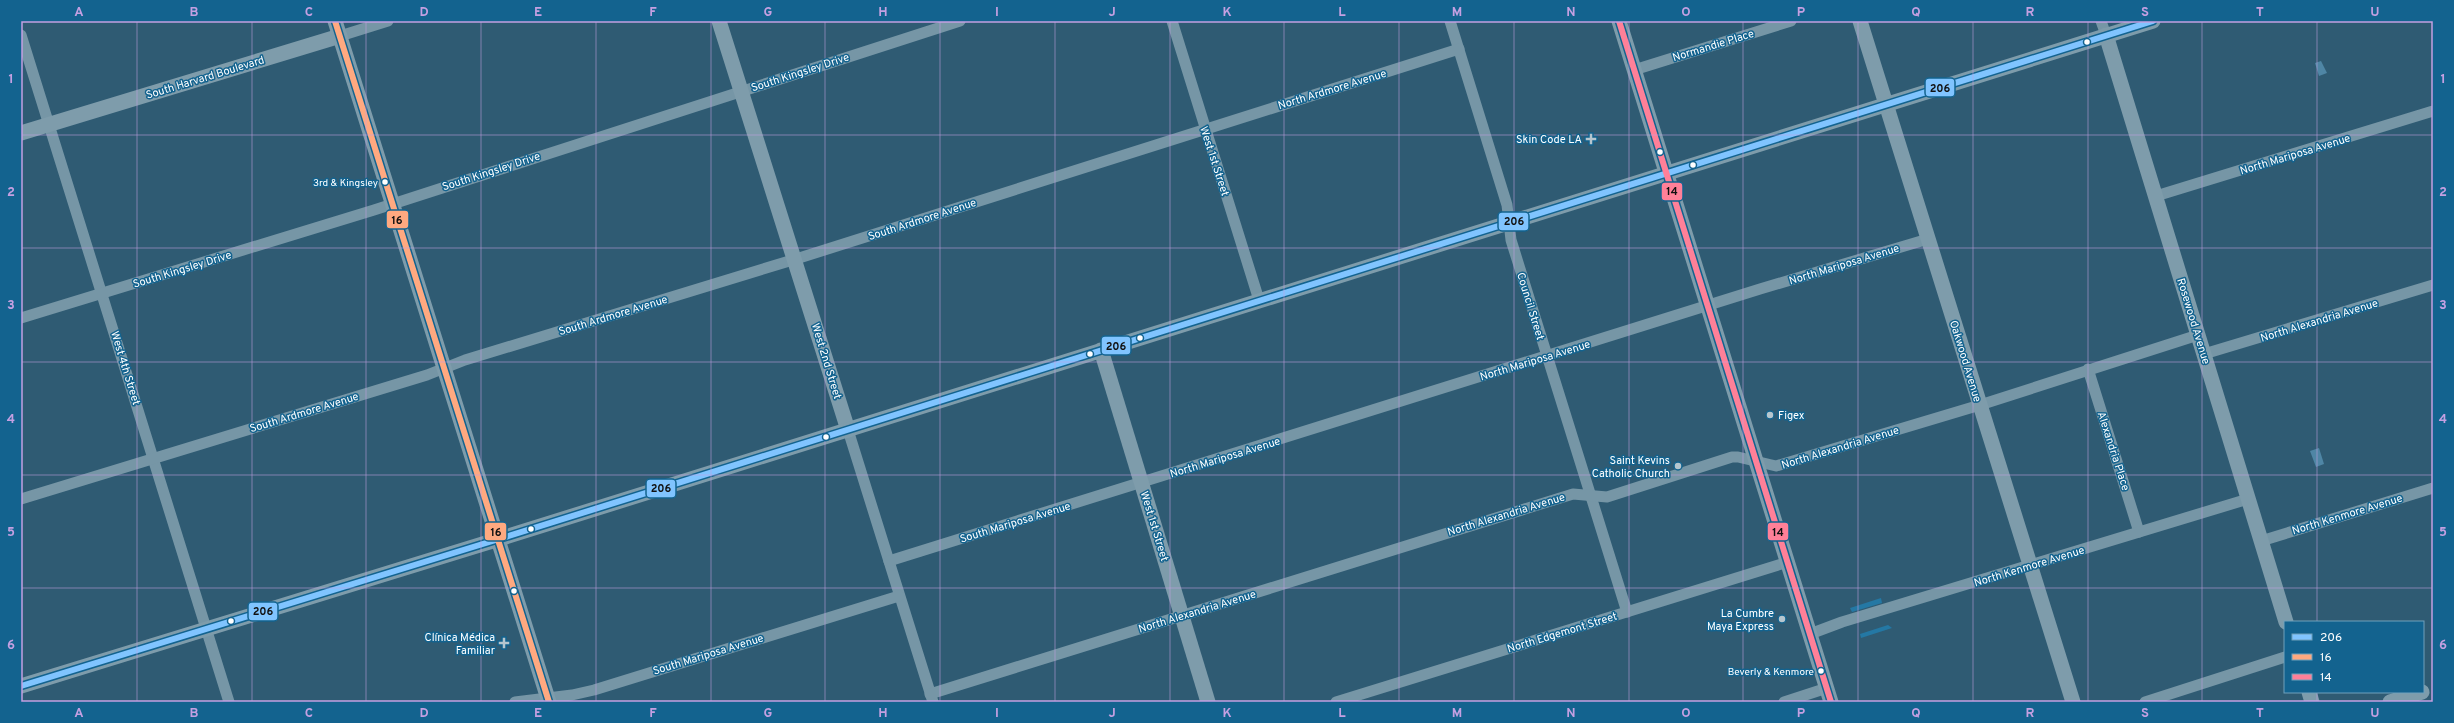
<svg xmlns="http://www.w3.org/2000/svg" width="2454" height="723" font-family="Overpass,sans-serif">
	<rect width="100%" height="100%" fill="#2f5b73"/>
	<!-- green -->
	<g fill="#2478a4">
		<polygon points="1881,598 1882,603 1852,612 1850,608"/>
		<polygon points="1888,625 1892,628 1861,638 1860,634"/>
	</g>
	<!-- water -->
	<g fill="#4f86a5">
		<polygon points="2321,61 2327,73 2319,76 2315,63"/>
		<polygon points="2319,448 2324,464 2316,467 2310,451"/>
	</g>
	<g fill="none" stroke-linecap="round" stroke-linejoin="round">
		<!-- street -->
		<g stroke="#7696a6" stroke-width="11">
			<polyline points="1172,21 1259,300"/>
			<polyline points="1450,21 1507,205 1511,240 1627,612"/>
			<polyline points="2101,21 2106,35"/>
			<polyline points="21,35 229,702"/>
			<polyline points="340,36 388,21"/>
			<polyline points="1634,70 1791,21"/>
			<polyline points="2156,196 2433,111"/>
			<polyline points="21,318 374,210 960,21"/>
			<polyline points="2204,354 2433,285"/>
			<polyline points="2088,369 2139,532"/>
			<polyline points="848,430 933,702"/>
			<polyline points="21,499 427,375 465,360 796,259 1459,49"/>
			<polyline points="2261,541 2433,488"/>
			<polyline points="889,561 1760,289 1928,239"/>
			<polyline points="1810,634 1842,622 2248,499"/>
			<polyline points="930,694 1573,494 1607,497 1732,457 1738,457 1776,466 1980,405 2198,335"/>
			<polyline points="515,702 572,695 594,690 899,596"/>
			<polyline points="1336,702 1788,562"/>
			<polyline points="1784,702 1827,688"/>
			<polyline points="2145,702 2285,657"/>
		</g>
		<!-- secondary -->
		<g stroke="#7e9cab" stroke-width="15">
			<polyline points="335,21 549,702"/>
			<polyline points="719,21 848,430"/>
			<polyline points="1619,21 1831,702"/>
			<polyline points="1860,21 2073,702"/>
			<polyline points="2106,35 2286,622"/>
			<polyline points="21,133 340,36"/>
			<polyline points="1101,350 1208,702"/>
			<polyline points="21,686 499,539 2153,21"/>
			<polyline points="2309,692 2312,702"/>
			<polyline points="2390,702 2422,692"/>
		</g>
		<defs>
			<polyline id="bus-1" points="21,686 499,539 2153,21"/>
			<polyline id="bus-2" points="335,21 549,702"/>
			<polyline id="bus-3" points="1619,21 1831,702"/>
		</defs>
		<!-- bus-1 casing -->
		<use href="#bus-1" stroke="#13638f" stroke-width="9"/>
		<!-- bus-2 casing -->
		<use href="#bus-2" stroke="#13638f" stroke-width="9"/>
		<!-- bus-3 casing -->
		<use href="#bus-3" stroke="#13638f" stroke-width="9"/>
		<!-- bus-1 -->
		<use href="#bus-1" stroke="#80c4ff" stroke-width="6"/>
		<!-- bus-2 -->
		<use href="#bus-2" stroke="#ffa980" stroke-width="6"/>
		<!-- bus-3 -->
		<use href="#bus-3" stroke="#ff8098" stroke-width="6"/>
	</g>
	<!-- grid -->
	<path fill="none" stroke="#c4a0e2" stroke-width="1" stroke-opacity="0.55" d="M137 21V702M252 21V702M366 21V702M481 21V702M596 21V702M711 21V702M825 21V702M940 21V702M1055 21V702M1170 21V702M1284 21V702M1399 21V702M1514 21V702M1629 21V702M1743 21V702M1858 21V702M1973 21V702M2088 21V702M2202 21V702M2317 21V622M21 135H2433M21 248H2433M21 362H2433M21 475H2433M21 588H2433M2317 692V702"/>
	<!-- markers -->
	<g fill="#fff" stroke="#13638f" stroke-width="1.5">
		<circle cx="2087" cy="42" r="3.5"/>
		<circle cx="1660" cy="152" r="3.5"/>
		<circle cx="1693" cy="165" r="3.5"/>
		<circle cx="385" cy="182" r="3.5"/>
		<circle cx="1140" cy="338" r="3.5"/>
		<circle cx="1090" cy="354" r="3.5"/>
		<circle cx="826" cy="437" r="3.5"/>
		<circle cx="531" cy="529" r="3.5"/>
		<circle cx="514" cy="591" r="3.5"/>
		<circle cx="231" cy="621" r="3.5"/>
		<circle cx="1821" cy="671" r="3.5"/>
	</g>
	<g fill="#b6c6ce" stroke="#13638f" stroke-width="1.5">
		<path d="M1589 133h4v4h4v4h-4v4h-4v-4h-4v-4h4z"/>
		<circle cx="1770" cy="415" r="4"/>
		<circle cx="1678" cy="466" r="4"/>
		<circle cx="1782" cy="619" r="4"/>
		<path d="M502 637h4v4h4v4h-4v4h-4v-4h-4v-4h4z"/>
	</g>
	<g text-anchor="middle" stroke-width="3" stroke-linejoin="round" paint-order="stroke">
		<!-- bus labels -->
		<g font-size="10" fill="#fff" stroke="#13638f" text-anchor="end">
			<text x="378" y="186">3rd &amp; Kingsley</text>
			<text x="1814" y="675">Beverly &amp; Kenmore</text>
		</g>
		<!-- street labels -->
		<g font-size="11" fill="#fff" stroke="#13638f">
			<text transform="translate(1713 45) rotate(-17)" y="4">Normandie Place</text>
			<text transform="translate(800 72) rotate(-18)" y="4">South Kingsley Drive</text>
			<text transform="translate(205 77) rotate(-17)" y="4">South Harvard Boulevard</text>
			<text transform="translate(1332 89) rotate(-17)" y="4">North Ardmore Avenue</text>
			<text transform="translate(2295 154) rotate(-17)" y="4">North Mariposa Avenue</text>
			<text transform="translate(1215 161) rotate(72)" y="4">West 1st Street</text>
			<text transform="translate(491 171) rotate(-18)" y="4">South Kingsley Drive</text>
			<text transform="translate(922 219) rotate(-18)" y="4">South Ardmore Avenue</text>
			<text transform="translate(1844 264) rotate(-17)" y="4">North Mariposa Avenue</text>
			<text transform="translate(182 269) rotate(-17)" y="4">South Kingsley Drive</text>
			<text transform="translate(1531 306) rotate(73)" y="4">Council Street</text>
			<text transform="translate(613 315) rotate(-17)" y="4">South Ardmore Avenue</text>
			<text transform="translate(2319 320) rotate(-17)" y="4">North Alexandria Avenue</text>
			<text transform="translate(2194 321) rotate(73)" y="4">Rosewood Avenue</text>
			<text transform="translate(1535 360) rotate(-17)" y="4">North Mariposa Avenue</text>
			<text transform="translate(827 361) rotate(73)" y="4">West 2nd Street</text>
			<text transform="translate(1966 361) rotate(73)" y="4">Oakwood Avenue</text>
			<text transform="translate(126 368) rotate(73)" y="4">West 4th Street</text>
			<text transform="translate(304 412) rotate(-17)" y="4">South Ardmore Avenue</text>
			<text transform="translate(1840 447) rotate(-17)" y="4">North Alexandria Avenue</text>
			<text transform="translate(2114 451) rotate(72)" y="4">Alexandria Place</text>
			<text transform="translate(1225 457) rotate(-17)" y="4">North Mariposa Avenue</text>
			<text transform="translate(1506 514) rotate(-17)" y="4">North Alexandria Avenue</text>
			<text transform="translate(2347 514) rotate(-17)" y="4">North Kenmore Avenue</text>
			<text transform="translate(1015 522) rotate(-17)" y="4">South Mariposa Avenue</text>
			<text transform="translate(1155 526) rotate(73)" y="4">West 1st Street</text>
			<text transform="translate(2029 566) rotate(-17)" y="4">North Kenmore Avenue</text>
			<text transform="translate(1197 611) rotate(-17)" y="4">North Alexandria Avenue</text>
			<text transform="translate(1562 632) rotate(-17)" y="4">North Edgemont Street</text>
			<text transform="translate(708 654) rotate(-17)" y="4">South Mariposa Avenue</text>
		</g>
		<!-- poi labels -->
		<g font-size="11" fill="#fff" stroke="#13638f" text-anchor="end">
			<text x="1582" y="143">Skin Code LA</text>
			<text x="1778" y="419" text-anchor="start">Figex</text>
			<text x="1670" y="464">Saint Kevins<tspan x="1670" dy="13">Catholic Church</tspan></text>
			<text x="1774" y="617">La Cumbre<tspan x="1774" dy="13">Maya Express</tspan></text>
			<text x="495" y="641">Clínica Médica<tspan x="495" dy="13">Familiar</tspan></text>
		</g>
	</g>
	<g stroke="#13638f" stroke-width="1.5">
		<rect x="1925" y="78" width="30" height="19" rx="4" fill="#80c4ff"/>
		<rect x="1661" y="182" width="22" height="19" rx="4" fill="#ff8098"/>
		<rect x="386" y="210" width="23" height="19" rx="4" fill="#ffa980"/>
		<rect x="1498" y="212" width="31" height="19" rx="4" fill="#80c4ff"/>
		<rect x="1101" y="336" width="30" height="19" rx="4" fill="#80c4ff"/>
		<rect x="646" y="479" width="30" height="19" rx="4" fill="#80c4ff"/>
		<rect x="484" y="522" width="23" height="19" rx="4" fill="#ffa980"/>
		<rect x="1767" y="522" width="22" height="19" rx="4" fill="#ff8098"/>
		<rect x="248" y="602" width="30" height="19" rx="4" fill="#80c4ff"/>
	</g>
	<g font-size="11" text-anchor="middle" font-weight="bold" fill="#111">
		<text x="1940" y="92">206</text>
		<text x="1672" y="195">14</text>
		<text x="397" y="224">16</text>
		<text x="1514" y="225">206</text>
		<text x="1116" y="350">206</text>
		<text x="661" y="492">206</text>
		<text x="496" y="536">16</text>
		<text x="1778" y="536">14</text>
		<text x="263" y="615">206</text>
	</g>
	<!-- border -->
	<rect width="2454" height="723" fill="none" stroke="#13638f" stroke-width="44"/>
	<!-- legend -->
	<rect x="2284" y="621" width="140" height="72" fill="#13638f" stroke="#71a1bc"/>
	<rect x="2292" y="634" width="20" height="6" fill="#80c4ff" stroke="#71a1bc"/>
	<text x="2320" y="641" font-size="12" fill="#ffffff">206</text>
	<rect x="2292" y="654" width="20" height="6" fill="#ffa980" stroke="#71a1bc"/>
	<text x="2320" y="661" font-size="12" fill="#ffffff">16</text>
	<rect x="2292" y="674" width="20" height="6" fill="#ff8098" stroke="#71a1bc"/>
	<text x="2320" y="681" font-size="12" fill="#ffffff">14</text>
	<rect x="22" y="22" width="2410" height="679" fill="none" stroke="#c4a0e2" stroke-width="1.5"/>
	<g font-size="13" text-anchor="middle" font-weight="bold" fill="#c4a0e2">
		<text x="79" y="16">A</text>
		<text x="194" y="16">B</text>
		<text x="309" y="16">C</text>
		<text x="424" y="16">D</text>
		<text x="538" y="16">E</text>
		<text x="653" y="16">F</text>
		<text x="768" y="16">G</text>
		<text x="883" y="16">H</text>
		<text x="997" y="16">I</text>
		<text x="1112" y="16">J</text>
		<text x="1227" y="16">K</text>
		<text x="1342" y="16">L</text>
		<text x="1457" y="16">M</text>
		<text x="1571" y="16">N</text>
		<text x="1686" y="16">O</text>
		<text x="1801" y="16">P</text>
		<text x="1916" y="16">Q</text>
		<text x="2030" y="16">R</text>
		<text x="2145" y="16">S</text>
		<text x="2260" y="16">T</text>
		<text x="2375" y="16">U</text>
		<text x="11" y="83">1</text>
		<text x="2443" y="83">1</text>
		<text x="11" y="196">2</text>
		<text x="2443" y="196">2</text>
		<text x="11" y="309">3</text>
		<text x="2443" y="309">3</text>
		<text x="11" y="423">4</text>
		<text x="2443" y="423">4</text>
		<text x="11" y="536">5</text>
		<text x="2443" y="536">5</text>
		<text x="11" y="649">6</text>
		<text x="2443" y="649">6</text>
		<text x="79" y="717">A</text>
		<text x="194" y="717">B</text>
		<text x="309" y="717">C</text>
		<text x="424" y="717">D</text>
		<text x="538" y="717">E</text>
		<text x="653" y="717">F</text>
		<text x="768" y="717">G</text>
		<text x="883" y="717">H</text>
		<text x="997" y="717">I</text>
		<text x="1112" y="717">J</text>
		<text x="1227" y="717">K</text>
		<text x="1342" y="717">L</text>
		<text x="1457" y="717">M</text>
		<text x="1571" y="717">N</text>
		<text x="1686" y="717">O</text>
		<text x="1801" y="717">P</text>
		<text x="1916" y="717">Q</text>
		<text x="2030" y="717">R</text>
		<text x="2145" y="717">S</text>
		<text x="2260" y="717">T</text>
		<text x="2375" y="717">U</text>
	</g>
</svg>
